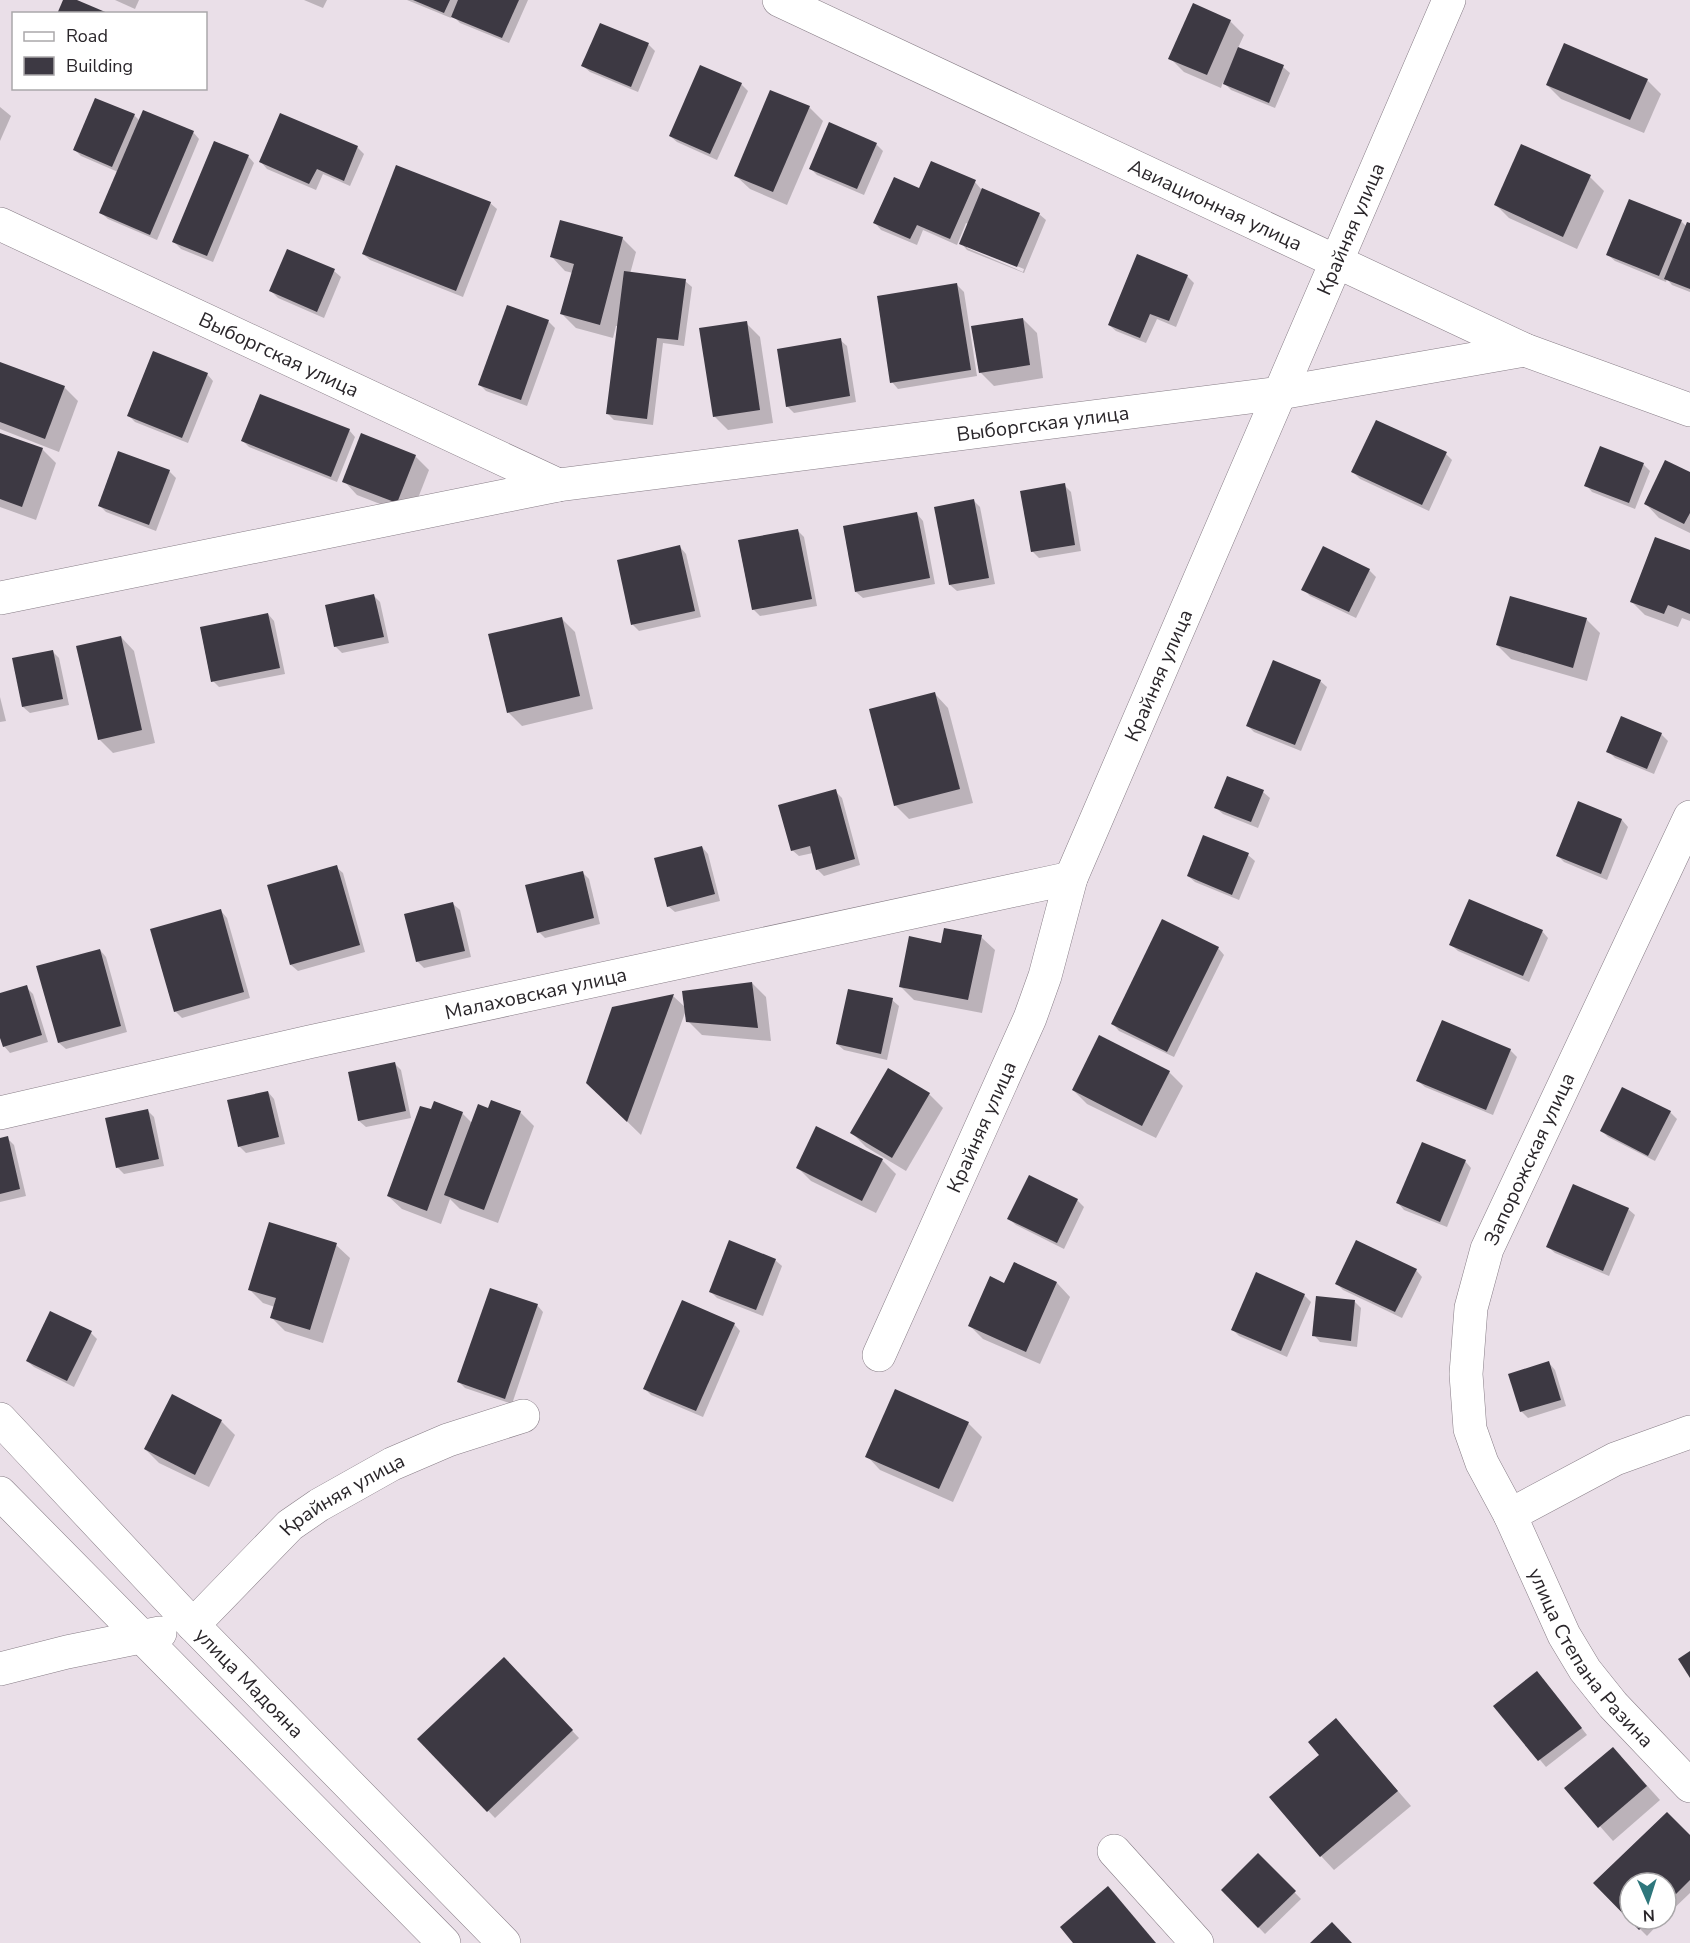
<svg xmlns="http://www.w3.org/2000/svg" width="1690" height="1943" font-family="'Nunito Sans',sans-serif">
	<rect width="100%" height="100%" fill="#eadfe8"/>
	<!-- shadow -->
	<g fill="#0003" fill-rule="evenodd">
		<polygon points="115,0 139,0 135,9"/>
		<polygon points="304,0 327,0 323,8"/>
		<polygon points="407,0 528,0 509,43 460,23 452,15 451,18"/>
		<polygon points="1230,21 1244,35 1238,48 1283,67 1290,73 1275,108 1231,90 1223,82 1221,88 1184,72 1170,58"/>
		<polygon points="601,24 649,45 655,51 638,92 590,72 583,66"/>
		<polygon points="1647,80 1661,94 1644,133 1561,99 1547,85"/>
		<polygon points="741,84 748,91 717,160 677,142 670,136"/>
		<polygon points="0,107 11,116 0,141"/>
		<polygon points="809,107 823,121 787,205 750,189 736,176"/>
		<polygon points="134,115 140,121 193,132 199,139 157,240 108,219 101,213 118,172 81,156 75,150"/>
		<polygon points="281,115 357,147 364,154 350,186 323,174 316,190 267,169 261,162"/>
		<polygon points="876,144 883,151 864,195 817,175 811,169"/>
		<polygon points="248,156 254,163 213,262 181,249 174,242"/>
		<polygon points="1590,177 1604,191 1577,249 1509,218 1495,204"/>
		<path d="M975 182 981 189 1039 214 1046 220 1024 273 967 250 961 243 969 224 966 223 957 245 923 230 917 245 881 230 875 223 920 190ZM967 245 1024 269 1023 272 967 248Z"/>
		<polygon points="490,203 497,209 463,297 370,260 363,254"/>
		<polygon points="1681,221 1687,227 1690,225 1690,292 1672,285 1667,279 1666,282 1615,261 1608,255"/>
		<polygon points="622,238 636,252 630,274 685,281 692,287 684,346 663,343 653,425 614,420 607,413 618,326 616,326 613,338 576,328 562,314 573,273 565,271 552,257"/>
		<polygon points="334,271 341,277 324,318 278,298 271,291"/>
		<polygon points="1187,276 1194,283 1176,327 1157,319 1146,343 1116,331 1109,325"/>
		<polygon points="957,285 964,292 977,376 898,389 892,382"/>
		<polygon points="1023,319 1037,333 1043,378 994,386 980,372"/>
		<polygon points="548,321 555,328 527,406 486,391 480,385"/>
		<polygon points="746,323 760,337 773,423 728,430 714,416"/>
		<polygon points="840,340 847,346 856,402 794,413 787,406"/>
		<polygon points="0,364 64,387 78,401 59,452 0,429"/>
		<polygon points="207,374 213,381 188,443 135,422 129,416"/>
		<polygon points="349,430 355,437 337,482 249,447 243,441"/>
		<polygon points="0,434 42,449 56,463 36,520 0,507"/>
		<polygon points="1600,448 1644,465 1650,471 1635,509 1592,492 1586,485"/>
		<polygon points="1446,454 1452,460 1429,511 1360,479 1353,472"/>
		<polygon points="415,456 429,470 411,516 357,495 344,481"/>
		<polygon points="169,471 176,478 156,531 106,512 100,506"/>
		<polygon points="1690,473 1690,533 1659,518 1646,504"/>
		<polygon points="1064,485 1071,492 1081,551 1039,558 1032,551"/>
		<polygon points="974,501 980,507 995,584 957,591 950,585"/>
		<polygon points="917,514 923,521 935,584 863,598 856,592"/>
		<polygon points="798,531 804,537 817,606 760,616 753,609"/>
		<polygon points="680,547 686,554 701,617 639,631 633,625"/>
		<polygon points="1690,552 1690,621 1682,618 1678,627 1645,615 1631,601"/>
		<polygon points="1369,570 1376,577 1356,618 1310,596 1303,589"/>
		<polygon points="374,596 380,602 389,643 342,653 335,646"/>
		<polygon points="268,614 274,621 285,674 219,687 213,681"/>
		<polygon points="561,618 575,632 593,709 522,726 508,712"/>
		<polygon points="1586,619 1600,633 1587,681 1511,659 1497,645"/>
		<polygon points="121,637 134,651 155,743 113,753 99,739"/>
		<polygon points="52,651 59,658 69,705 30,713 23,707"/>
		<polygon points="1320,681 1327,687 1301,751 1254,732 1248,726"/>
		<polygon points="935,694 948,708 973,803 909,819 895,805"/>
		<polygon points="0,697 6,721 0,722"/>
		<polygon points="1661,734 1668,741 1654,774 1615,758 1608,751"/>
		<polygon points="835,791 842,798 860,865 824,876 817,869 813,853 799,856 792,850"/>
		<polygon points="1263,792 1270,798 1258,828 1223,814 1216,808"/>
		<polygon points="1622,820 1628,827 1607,880 1564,862 1557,855"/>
		<polygon points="1204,837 1248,855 1255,861 1239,900 1195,882 1188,876"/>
		<polygon points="702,847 708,854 720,901 675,912 668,906"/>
		<polygon points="336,867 343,873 365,952 298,971 291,965"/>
		<polygon points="582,872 589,879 600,924 545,938 539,932"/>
		<polygon points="453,904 460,910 471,957 424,968 417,961"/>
		<polygon points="221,911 227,918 250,998 182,1018 175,1011"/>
		<polygon points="1542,931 1548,938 1529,982 1458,951 1451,945"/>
		<polygon points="981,937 995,950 982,1013 914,1000 900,986 942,945"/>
		<polygon points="1218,948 1224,955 1174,1057 1119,1031 1113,1024"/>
		<polygon points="100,950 106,957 127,1032 66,1049 59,1043"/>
		<polygon points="752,983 766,997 771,1041 702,1035 688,1021 686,1010 641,1135 602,1097 673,996 686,1008"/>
		<polygon points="26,987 33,994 48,1042 10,1053 4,1046 0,1033 0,995"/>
		<polygon points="892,1000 899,1006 887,1060 844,1050 837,1044"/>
		<polygon points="1510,1050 1517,1057 1493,1115 1425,1087 1418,1081"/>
		<polygon points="395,1064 401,1070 411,1118 366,1127 359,1121 350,1073"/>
		<polygon points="889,1070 929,1094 943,1108 906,1171 866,1147 852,1133"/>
		<polygon points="1169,1072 1183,1086 1156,1138 1087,1104 1073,1090"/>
		<polygon points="268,1092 274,1099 285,1144 246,1153 239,1146"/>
		<polygon points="489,1110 520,1112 534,1126 498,1223 460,1209 450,1199 441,1224 402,1209 388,1196 462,1113 472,1123"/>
		<polygon points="148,1111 154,1117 164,1166 124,1174 118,1168 107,1119"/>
		<polygon points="1670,1112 1677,1119 1655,1161 1608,1137 1602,1131"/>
		<polygon points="7,1138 14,1145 26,1196 0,1202 0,1140"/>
		<polygon points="882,1160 896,1174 876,1213 811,1181 797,1167"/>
		<polygon points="1465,1161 1471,1168 1447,1227 1404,1210 1398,1203"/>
		<polygon points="1077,1200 1084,1207 1064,1249 1016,1225 1009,1219"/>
		<polygon points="1628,1209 1635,1215 1609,1276 1555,1253 1548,1247"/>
		<polygon points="336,1245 350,1258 323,1343 285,1331 272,1318 275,1307 263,1303 249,1289"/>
		<polygon points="775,1260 782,1266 763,1316 717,1298 711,1292"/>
		<polygon points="1416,1270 1422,1277 1402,1318 1343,1290 1337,1284"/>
		<polygon points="1057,1283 1070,1297 1040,1364 983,1339 970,1326 1005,1285"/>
		<polygon points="1304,1295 1311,1302 1287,1357 1239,1336 1233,1330"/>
		<polygon points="1355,1302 1361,1308 1357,1347 1320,1342 1314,1335"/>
		<polygon points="537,1305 543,1312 512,1404 465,1388 459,1382"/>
		<polygon points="734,1324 740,1331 703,1417 651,1395 645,1389"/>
		<polygon points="91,1333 97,1339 74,1387 34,1367 27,1361"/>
		<polygon points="1549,1363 1555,1370 1566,1406 1528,1418 1521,1411"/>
		<polygon points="172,1396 221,1421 235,1435 209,1487 159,1463 145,1449"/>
		<polygon points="968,1423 982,1437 953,1502 880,1470 867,1456"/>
		<polygon points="504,1659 579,1738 495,1818 420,1739"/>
		<polygon points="1543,1679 1587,1735 1546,1767 1495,1706"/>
		<polygon points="1336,1720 1411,1806 1334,1870 1321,1856 1321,1755"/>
		<polygon points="1626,1762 1660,1800 1613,1841 1566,1788"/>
		<polygon points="1690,1837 1690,1893 1666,1916 1666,1883 1630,1883 1630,1919 1595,1883"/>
		<polygon points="1258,1855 1301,1899 1265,1934 1223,1890"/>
		<polygon points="1630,1919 1663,1919 1647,1936"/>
	</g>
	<!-- building -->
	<g fill="#3d3943">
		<polygon points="63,0 77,0 110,14 57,14"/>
		<polygon points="413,0 450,0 444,13"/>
		<polygon points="458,0 519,0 502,38 451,17"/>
		<polygon points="1193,3 1231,20 1207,75 1168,59"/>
		<polygon points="600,23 649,43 631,87 581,66"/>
		<polygon points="1564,43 1648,79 1630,120 1546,85"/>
		<polygon points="1238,47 1284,65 1269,103 1223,84"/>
		<polygon points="700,65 742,83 710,154 669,136"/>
		<polygon points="770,90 810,106 773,192 734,176"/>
		<polygon points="95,98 135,114 112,167 73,150"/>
		<polygon points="143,110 194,131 150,235 99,213"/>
		<polygon points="280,113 358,146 344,181 317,169 309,184 259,162"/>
		<polygon points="829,122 877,143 857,189 809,169"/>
		<polygon points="214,141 249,155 207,256 172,242"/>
		<polygon points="1521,144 1591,175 1563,237 1494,205"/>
		<polygon points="931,161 976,180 950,239 917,225 910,239 873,223 894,177 919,188"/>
		<polygon points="396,165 491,202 456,291 362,254"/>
		<polygon points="982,188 1040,213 1017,267 959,244"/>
		<polygon points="1629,199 1682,220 1659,276 1606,255"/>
		<polygon points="560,220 623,237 600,325 560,314 574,264 550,257"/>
		<polygon points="1687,222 1690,223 1690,289 1664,279"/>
		<polygon points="287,249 335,269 317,312 269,291"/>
		<polygon points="1137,254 1188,275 1169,321 1150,314 1140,338 1108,325"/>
		<polygon points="624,271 686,279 678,340 657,338 647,419 606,414"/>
		<polygon points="957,283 971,370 890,383 877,296"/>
		<polygon points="507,305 549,320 521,400 478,385"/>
		<polygon points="1023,318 1030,365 979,373 971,326"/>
		<polygon points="747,321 760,410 713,417 699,328"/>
		<polygon points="841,338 850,396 786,407 777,349"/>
		<polygon points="153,351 208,373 182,438 127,416"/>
		<polygon points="0,362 65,386 45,439 0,422"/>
		<polygon points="260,394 350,429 331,477 241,441"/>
		<polygon points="1376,420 1447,452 1422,505 1351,472"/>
		<polygon points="0,433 43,448 22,507 0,499"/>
		<polygon points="361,433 416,455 397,503 342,482"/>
		<polygon points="1600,446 1644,463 1629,503 1584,486"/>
		<polygon points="118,451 170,470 149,525 98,506"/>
		<polygon points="1665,460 1690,472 1690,513 1684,524 1644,504"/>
		<polygon points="1065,483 1075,545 1031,552 1020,491"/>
		<polygon points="974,499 989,578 949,585 934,507"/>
		<polygon points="917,512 930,578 855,592 843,526"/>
		<polygon points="798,529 812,599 752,610 738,540"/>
		<polygon points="1655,537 1690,550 1690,614 1668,605 1664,614 1630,602"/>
		<polygon points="680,545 695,611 631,625 617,560"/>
		<polygon points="1323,546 1370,569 1349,612 1301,590"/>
		<polygon points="374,594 384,637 334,647 325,605"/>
		<polygon points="1510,596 1587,618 1573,668 1496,645"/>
		<polygon points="268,613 280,668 211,682 200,627"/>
		<polygon points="562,617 580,696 507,713 488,634"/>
		<polygon points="121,636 142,730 98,740 76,646"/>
		<polygon points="53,650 63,699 22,707 12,658"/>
		<polygon points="1273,660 1321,680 1295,745 1246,726"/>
		<polygon points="935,692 960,789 894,806 869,709"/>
		<polygon points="1621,716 1662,733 1647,769 1606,752"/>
		<polygon points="1227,776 1264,790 1251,822 1214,808"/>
		<polygon points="836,789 855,859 816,870 810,846 791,851 778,805"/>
		<polygon points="1578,801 1622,819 1601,874 1556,856"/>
		<polygon points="1203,835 1249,853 1232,895 1187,876"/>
		<polygon points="702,846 715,894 667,907 654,858"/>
		<polygon points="337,865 360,945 290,965 267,885"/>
		<polygon points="583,871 594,918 537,933 525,885"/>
		<polygon points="1469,899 1543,930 1523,976 1449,945"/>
		<polygon points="453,902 465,951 416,962 404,914"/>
		<polygon points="221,909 244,992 174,1012 150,929"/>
		<polygon points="1162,919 1219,947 1167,1052 1111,1024"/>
		<polygon points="944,928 982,935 968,1000 899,987 909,936 941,943"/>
		<polygon points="100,949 121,1026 58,1043 36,966"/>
		<polygon points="752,982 758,1028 686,1022 682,991"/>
		<polygon points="27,985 42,1035 3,1047 0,1038 0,993"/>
		<polygon points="848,989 893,998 881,1054 836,1044"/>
		<polygon points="674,994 627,1122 586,1083 612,1007"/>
		<polygon points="1442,1020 1511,1049 1486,1110 1416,1081"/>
		<polygon points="1099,1035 1170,1071 1142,1126 1072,1090"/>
		<polygon points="395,1062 406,1111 358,1121 348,1072"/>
		<polygon points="888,1068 930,1093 892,1158 850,1133"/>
		<polygon points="1622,1087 1671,1111 1648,1156 1600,1131"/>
		<polygon points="268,1091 279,1137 238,1147 227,1100"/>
		<polygon points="491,1100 521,1111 484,1210 444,1195 478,1104 488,1108"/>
		<polygon points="434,1101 463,1112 427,1211 387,1196 420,1106 431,1109"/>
		<polygon points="148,1109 159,1159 116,1168 105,1118"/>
		<polygon points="816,1126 883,1159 862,1201 796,1168"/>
		<polygon points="8,1136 20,1189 0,1194 0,1138"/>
		<polygon points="1422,1142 1466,1160 1440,1222 1396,1203"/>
		<polygon points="1029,1175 1078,1199 1057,1243 1007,1219"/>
		<polygon points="1573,1184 1629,1208 1603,1271 1546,1247"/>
		<polygon points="269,1222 337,1243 310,1330 270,1318 276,1298 248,1290"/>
		<polygon points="729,1240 776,1259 756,1310 709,1292"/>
		<polygon points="1356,1240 1417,1269 1395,1312 1335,1284"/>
		<polygon points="1014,1262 1057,1282 1026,1352 968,1326 990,1276 1004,1283"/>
		<polygon points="1256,1272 1305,1294 1281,1351 1231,1330"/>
		<polygon points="490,1288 538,1304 505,1399 457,1382"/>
		<polygon points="1316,1296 1355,1300 1351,1341 1312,1336"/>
		<polygon points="682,1300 735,1323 696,1411 643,1389"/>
		<polygon points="50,1311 92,1331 67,1381 26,1361"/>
		<polygon points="1549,1361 1561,1400 1520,1412 1508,1374"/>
		<polygon points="895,1389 969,1422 939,1489 865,1457"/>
		<polygon points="172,1394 222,1420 195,1475 144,1449"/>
		<polygon points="1690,1651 1690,1678 1678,1659"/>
		<polygon points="504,1657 573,1730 487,1812 417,1739"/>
		<polygon points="1537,1671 1582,1728 1538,1761 1493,1706"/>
		<polygon points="1336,1718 1398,1791 1320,1857 1269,1797 1319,1755 1308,1742"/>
		<polygon points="1613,1747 1647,1786 1598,1828 1564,1788"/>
		<polygon points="1667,1812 1690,1835 1690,1880 1666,1904 1666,1883 1630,1883 1630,1919 1651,1919 1639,1930 1593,1883"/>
		<polygon points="1258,1853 1296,1891 1258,1928 1221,1890"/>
		<polygon points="1108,1886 1156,1943 1073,1943 1060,1927"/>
		<polygon points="1332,1922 1352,1943 1310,1943"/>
	</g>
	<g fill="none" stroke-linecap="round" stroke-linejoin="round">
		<defs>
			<g id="minor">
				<path id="s1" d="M779 0 1525 350 1690 410"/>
				<path id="s2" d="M0 224 558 485"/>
				<path id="s3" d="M0 598 558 485 1280 393 1525 350"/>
				<path id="s4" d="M1690 817 1487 1249 1471 1308 1466 1374 1470 1429 1482 1463 1510 1515 1564 1635 1585 1670 1613 1705 1690 1786"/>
				<path id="s5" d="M0 1113 309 1042 1071 878"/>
				<path id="s6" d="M879 1355 1030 1018 1045 976 1071 878 1449 0"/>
				<polyline points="1510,1515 1615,1459 1690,1432"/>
				<path id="s7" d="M193 1625 290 1525 319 1505 392 1464 448 1440 523 1416"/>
				<polyline points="1114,1851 1197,1943"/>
			</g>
			<g id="major">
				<path id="s8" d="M0 1419 193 1625 504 1943"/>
				<polyline points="0,1493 444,1943"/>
				<polyline points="0,1669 67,1652 160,1633"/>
			</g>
		</defs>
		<!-- minor casing -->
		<use href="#minor" stroke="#877d86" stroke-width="34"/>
		<!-- major casing -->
		<use href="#major" stroke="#877d86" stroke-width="34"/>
		<!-- minor -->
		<use href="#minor" stroke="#fff" stroke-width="33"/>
		<!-- major -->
		<use href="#major" stroke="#fff" stroke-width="33"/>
	</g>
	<g text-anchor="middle" stroke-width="6" stroke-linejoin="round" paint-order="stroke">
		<!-- street labels -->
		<g font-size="20" fill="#2a262a" stroke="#fff">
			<text dy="7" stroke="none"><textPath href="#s1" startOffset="482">Авиационная улица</textPath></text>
			<text dy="7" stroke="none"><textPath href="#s6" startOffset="1222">Крайняя улица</textPath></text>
			<text dy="7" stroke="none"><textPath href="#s2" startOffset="308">Выборгская улица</textPath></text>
			<text dy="7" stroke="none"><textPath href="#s3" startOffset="1058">Выборгская улица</textPath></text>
			<text dy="7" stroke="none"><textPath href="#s6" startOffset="736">Крайняя улица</textPath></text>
			<text dy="7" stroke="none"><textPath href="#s5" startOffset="549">Малаховская улица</textPath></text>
			<text dy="7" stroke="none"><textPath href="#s6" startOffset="250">Крайняя улица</textPath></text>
			<text transform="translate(1529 1159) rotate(-65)" y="7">Запорожская улица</text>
			<text dy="7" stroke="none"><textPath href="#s7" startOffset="200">Крайняя улица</textPath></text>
			<text dy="7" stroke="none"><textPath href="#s4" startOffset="920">улица Степана Разина</textPath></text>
			<text dy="7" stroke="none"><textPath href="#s8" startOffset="363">улица Мадояна</textPath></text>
		</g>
	</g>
	<!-- legend -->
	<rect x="12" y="12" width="195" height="78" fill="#ffffff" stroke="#aaa8aa" stroke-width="1.5"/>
	<rect x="24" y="32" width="30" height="9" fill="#ffffff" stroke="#aaa8aa" stroke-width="1.5"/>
	<text x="66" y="42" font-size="18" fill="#2a262a">Road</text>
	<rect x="24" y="57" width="30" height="18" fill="#3d3943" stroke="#aaa8aa" stroke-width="1.5"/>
	<text x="66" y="72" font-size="18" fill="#2a262a">Building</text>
	<!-- north arrow -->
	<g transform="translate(1648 1901) rotate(177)"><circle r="28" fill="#ffffff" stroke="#aaa8aa" stroke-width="1.5"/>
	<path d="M0-4.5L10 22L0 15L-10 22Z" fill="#2e777c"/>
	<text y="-9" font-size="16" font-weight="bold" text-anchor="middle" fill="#2a262a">N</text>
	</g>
</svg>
